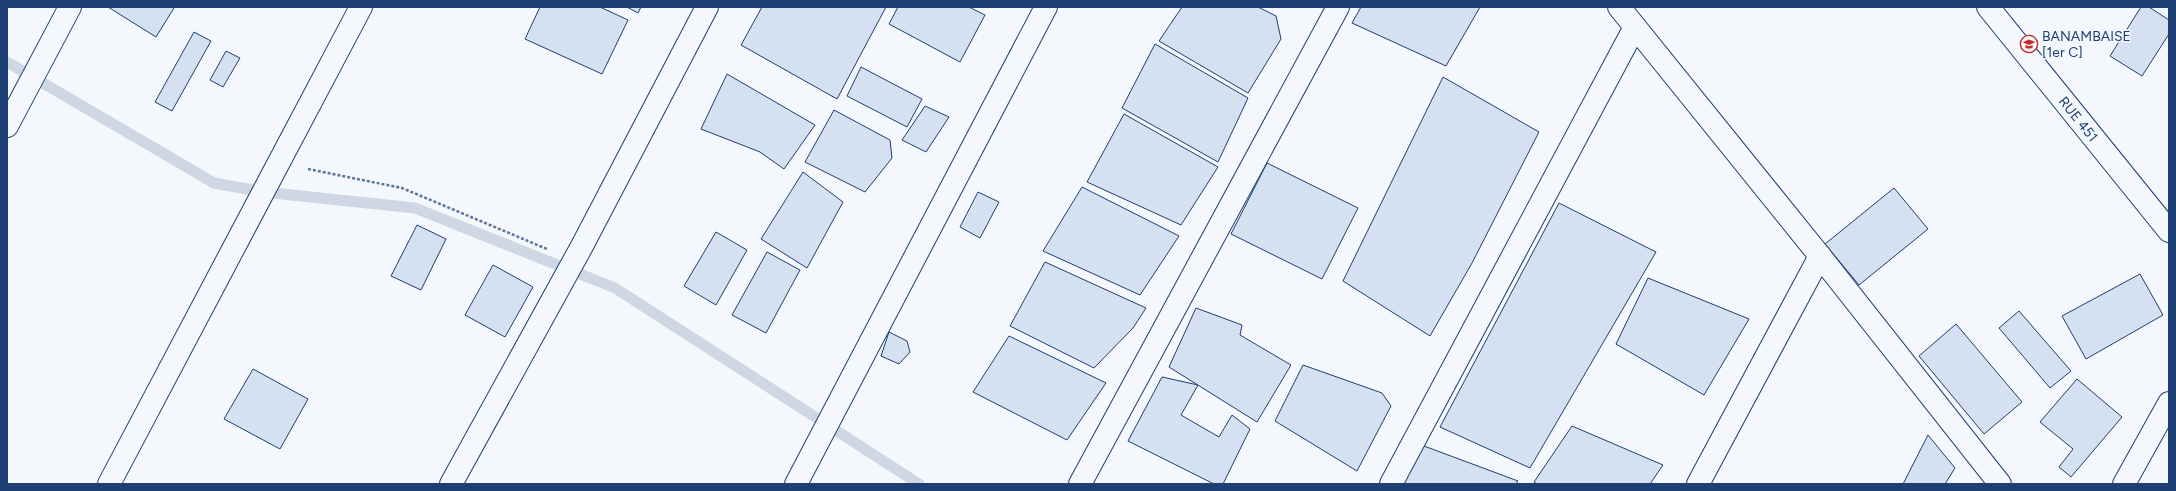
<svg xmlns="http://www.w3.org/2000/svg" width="2176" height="491" font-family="Figtree,sans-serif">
	<rect width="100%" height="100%" fill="#f4f7fb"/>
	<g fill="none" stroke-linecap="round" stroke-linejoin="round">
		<!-- stream -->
		<polyline stroke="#cfd7e4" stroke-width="11" points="7,62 214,183 263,192 415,208 615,288 919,484"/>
	</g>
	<!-- building -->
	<g fill="#d5e0f0" stroke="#1d3f73">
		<polygon points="108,7 172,7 174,8 156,37"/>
		<polygon points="540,7 600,7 628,20 602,74 525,39"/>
		<polygon points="627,7 641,7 638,13"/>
		<polygon points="762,7 886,7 837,99 741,45"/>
		<polygon points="898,7 969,7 985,15 960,62 889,24"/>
		<polygon points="1182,7 1258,7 1276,16 1281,39 1248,93 1159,41"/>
		<polygon points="1361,7 1480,7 1446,66 1352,23"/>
		<polygon points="2141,7 2149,7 2169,20 2169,34 2142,76 2110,56"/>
		<polygon points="194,32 211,41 172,111 155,102"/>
		<polygon points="1155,44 1248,98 1218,162 1122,108"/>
		<polygon points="226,51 240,58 223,87 210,80"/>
		<polygon points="861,67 922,99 907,127 847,96"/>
		<polygon points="727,74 815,125 784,169 760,152 701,129"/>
		<polygon points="1443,77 1539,132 1472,263 1430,336 1343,281"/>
		<polygon points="925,106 949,117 926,152 902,140"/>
		<polygon points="834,110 890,140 892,158 865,192 805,162"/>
		<polygon points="1124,114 1218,167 1181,225 1087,182"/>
		<polygon points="1267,163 1358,208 1322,279 1231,234"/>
		<polygon points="803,172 843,202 807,268 761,239"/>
		<polygon points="1082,187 1179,236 1140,295 1043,251"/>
		<polygon points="1894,188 1928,229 1859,285 1825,244"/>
		<polygon points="978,192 999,202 980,238 960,227"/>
		<polygon points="1559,203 1656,252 1530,468 1440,427"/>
		<polygon points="417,225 446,239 421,290 391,276"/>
		<polygon points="716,232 747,250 716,305 684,286"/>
		<polygon points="767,252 800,270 766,333 732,315"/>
		<polygon points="1045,262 1146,308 1133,328 1094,368 1010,326"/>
		<polygon points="493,265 533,287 505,337 465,315"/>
		<polygon points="2140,274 2163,315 2086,359 2062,316"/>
		<polygon points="1648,278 1749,319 1704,395 1616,344"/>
		<polygon points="1196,308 1242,325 1240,335 1291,365 1257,422 1169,367"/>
		<polygon points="2019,311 2071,371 2050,388 1999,328"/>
		<polygon points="1956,324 2022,402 1984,434 1919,356"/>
		<polygon points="889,332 907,341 910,352 899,364 881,356"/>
		<polygon points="1009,336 1106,383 1067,440 973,392"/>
		<polygon points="1303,365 1382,393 1391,406 1357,471 1275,421"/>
		<polygon points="253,369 308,399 280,449 224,419"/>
		<polygon points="1162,377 1198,385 1181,415 1219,437 1232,415 1250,429 1223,484 1214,484 1128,441"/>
		<polygon points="2077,379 2122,417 2071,477 2059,467 2073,449 2040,422"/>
		<polygon points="1572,426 1663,465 1650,484 1537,484 1534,482"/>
		<polygon points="1928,435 1955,468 1945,484 1903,484"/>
		<polygon points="1424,446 1518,481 1516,484 1401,484"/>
	</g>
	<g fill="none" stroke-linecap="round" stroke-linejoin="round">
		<defs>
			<g id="street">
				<polyline points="1619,7 1820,256 2000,484"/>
				<path id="s1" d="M1988 7 2169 231"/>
				<polyline points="7,126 70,7"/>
				<polyline points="109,484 361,7"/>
				<polyline points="451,484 582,246 707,7"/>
				<polyline points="796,484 1046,7"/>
				<polyline points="1080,484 1338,7"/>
				<polyline points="1391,484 1635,27"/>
				<polyline points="1698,484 1820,256"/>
				<polyline points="2124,484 2169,403"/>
			</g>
		</defs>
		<!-- street casing -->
		<use href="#street" stroke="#1d3f73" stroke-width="24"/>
		<!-- path -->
		<polyline stroke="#5e769c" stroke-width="2.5" stroke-dasharray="3 2" stroke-linecap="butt" points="308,169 402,188 547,249"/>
		<!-- street -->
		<use href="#street" stroke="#f4f7fb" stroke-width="22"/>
	</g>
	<!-- icons -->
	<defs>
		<symbol id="school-ring" viewBox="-11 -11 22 22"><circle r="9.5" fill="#f4f7fb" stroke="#c62828" stroke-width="1.5"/><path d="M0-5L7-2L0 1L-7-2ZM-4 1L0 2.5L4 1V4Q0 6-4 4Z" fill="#c62828"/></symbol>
	</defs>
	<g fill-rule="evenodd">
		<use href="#school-ring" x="2019" y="34" width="20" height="20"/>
	</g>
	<g text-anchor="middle" stroke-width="3" stroke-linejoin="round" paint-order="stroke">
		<!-- poi labels -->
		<g font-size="14" fill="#1d3f73" stroke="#f4f7fb" text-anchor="start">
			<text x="2042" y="41">BANAMBAISE<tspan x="2042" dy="16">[1er C]</tspan></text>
		</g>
		<!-- street labels -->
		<g font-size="14" fill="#1d3f73" stroke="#f4f7fb">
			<text dy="5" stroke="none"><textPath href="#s1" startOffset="144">RUE 451</textPath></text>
		</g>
	</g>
	<!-- border -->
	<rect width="2176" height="491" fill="none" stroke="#1d3f73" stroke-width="16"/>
</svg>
